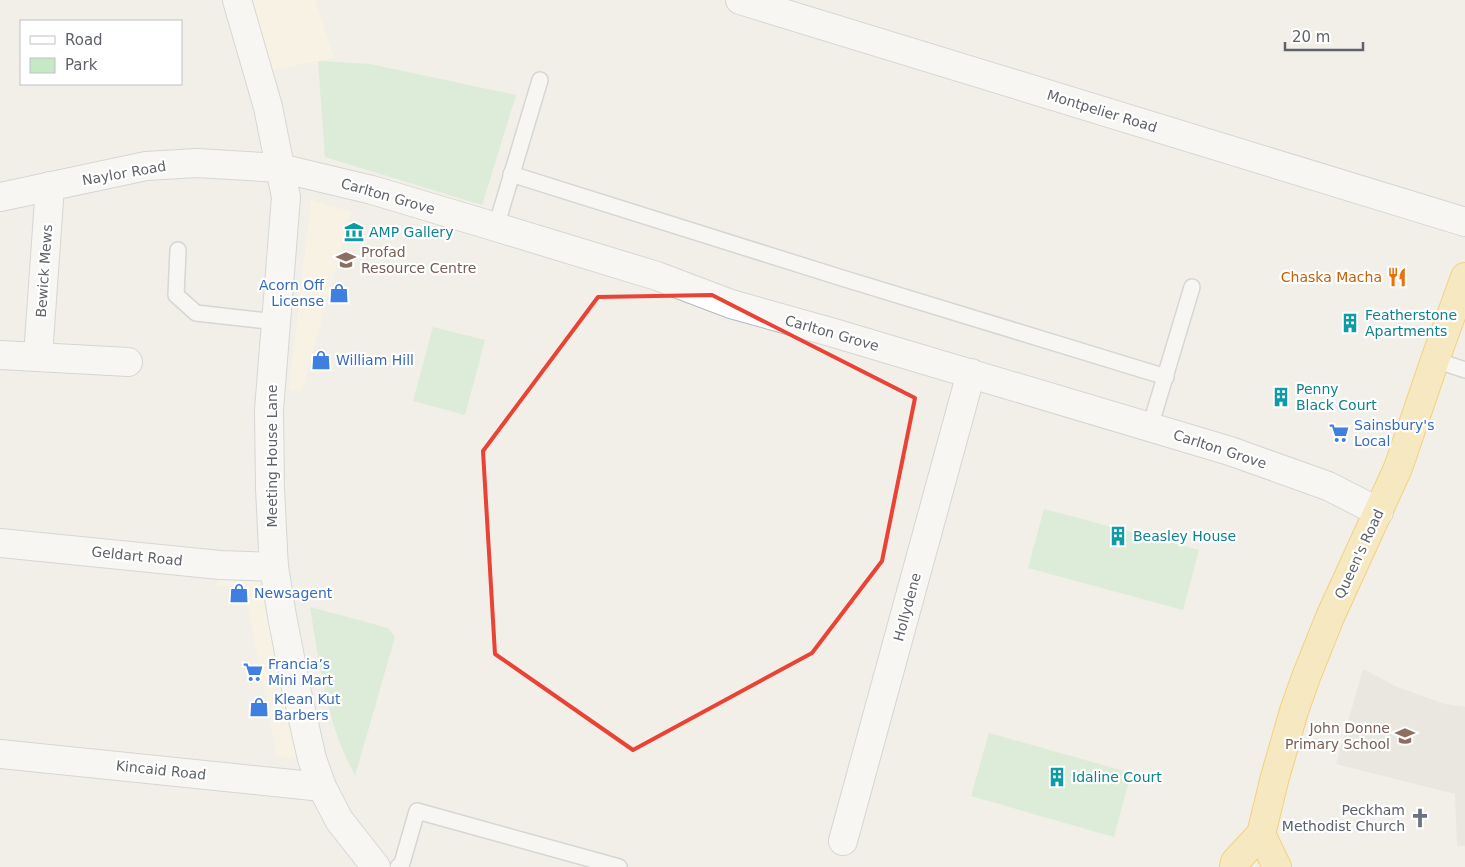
<svg xmlns="http://www.w3.org/2000/svg" width="1465" height="867" font-family="'DejaVu Sans',sans-serif">
	<rect width="100%" height="100%" fill="#f1efe8"/>
	<!-- commercial -->
	<g fill="#fef7e0">
		<polygon points="253,0 315,0 334,58 271,70"/>
		<polygon points="311,200 351,212 302,392 289,389"/>
		<polygon points="220,565 274,567 312,759 277,756 244,587 218,585"/>
	</g>
	<!-- education -->
	<polygon fill="#e1ded6" points="1363,669 1397,687 1445,704 1465,707 1465,846 1457,846 1455,794 1336,764"/>
	<!-- green -->
	<g fill="#c5e8c5">
		<polygon points="318,61 370,64 516,95 482,205 325,157"/>
		<polygon points="433,327 485,340 465,415 413,401"/>
		<polygon points="1044,509 1199,550 1183,610 1028,568"/>
		<path d="M310 607 388 628 395 637 355 776C349 764 343 751 338 738 323 696 317 650 310 607Z"/>
		<polygon points="989,733 1131,773 1114,837 971,796"/>
	</g>
	<g fill="none" stroke-linecap="round" stroke-linejoin="round">
		<defs>
			<g id="lane">
				<polyline points="511,174 842,278 1166,377"/>
				<polyline points="496,227 540,80"/>
				<polyline points="178,250 176,295 196,313 276,322"/>
				<polyline points="1435,360 1465,370"/>
				<polyline points="1150,427 1192,287"/>
				<polyline points="398,867 402,863 417,811 619,867"/>
			</g>
			<g id="street">
				<polyline points="740,0 1465,222"/>
				<polyline points="0,197 146,166 197,163 280,168 372,190 496,227 657,276 731,304 834,333 1230,451 1328,486 1379,512"/>
				<polyline points="0,355 128,362"/>
				<polyline points="38,356 50,186"/>
				<polyline points="0,543 220,565 274,567"/>
				<polyline points="0,754 322,787"/>
				<polyline points="843,841 971,373"/>
			</g>
			<polyline id="secondary" points="237,0 268,107 286,197 269,410 270,488 273,550 274,567 282,616 296,688 312,759 322,787 339,820 376,867"/>
			<g id="highway">
				<polyline points="1261,834 1277,867"/>
				<polyline points="1234,867 1235,862 1261,834 1275,777 1294,711 1306,677 1330,617 1398,468 1435,360 1465,277"/>
			</g>
		</defs>
		<!-- lane casing -->
		<use href="#lane" stroke="#b5b8bc" stroke-width="18"/>
		<!-- street casing -->
		<use href="#street" stroke="#b5b8bc" stroke-width="30"/>
		<!-- secondary casing -->
		<use href="#secondary" stroke="#b6babf" stroke-width="30"/>
		<!-- highway casing -->
		<use href="#highway" stroke="#f9ab00" stroke-width="30"/>
		<!-- lane -->
		<use href="#lane" stroke="#fff" stroke-width="15"/>
		<!-- street -->
		<use href="#street" stroke="#fff" stroke-width="28"/>
		<!-- secondary -->
		<use href="#secondary" stroke="#fff" stroke-width="28"/>
		<!-- highway -->
		<use href="#highway" stroke="#fde293" stroke-width="28"/>
	</g>
	<!-- marked area -->
	<path d="M0 0H1465V867H0ZM712 295 915 398 882 561 812 653 633 750 495 654 483 451 598 297Z" fill="#f1efe8" fill-opacity=".55" fill-rule="evenodd"/>
	<path fill="none" stroke="#ea4335" stroke-width="4" stroke-linejoin="round" d="M712 295 915 398 882 561 812 653 633 750 495 654 483 451 598 297Z"/>
	<!-- icons -->
	<defs>
		<symbol id="museum-bare" viewBox="-9 -9 18 18"><path d="M0-6L6-3V-2H-6V-3ZM-5-1h2V3h-2ZM-1-1h2V3h-2ZM3-1h2V3H3ZM-6 4H6V6H-6Z" fill="#0f9aa8" stroke="#fff" stroke-width="2.5" paint-order="stroke"/></symbol>
		<symbol id="school-bare" viewBox="-9 -9 18 18"><path d="M0-5L7-2L0 1L-7-2ZM-4 1L0 2.5L4 1V4Q0 6-4 4Z" fill="#8d6e63" stroke="#fff" stroke-width="2.5" paint-order="stroke"/></symbol>
		<symbol id="restaurant-bare" viewBox="-9 -9 18 18"><path d="M-5-6h1v4h1v-4h1v4h1v-4h1v5L-1.5 .5V6h-2V.5L-5-1ZM5-6V6H3V1.5H1.5Q1.5-4 5-6Z" fill="#e8710a" stroke="#fff" stroke-width="2.5" paint-order="stroke"/></symbol>
		<symbol id="shop-bare" viewBox="-9 -9 18 18"><path d="M-5-2.5h2.3a2.7 3.5 0 0 1 5.4 0H5L5.5 6h-11ZM-1.5-2.5h3a1.5 2.3 0 0 0-3 0Z" fill="#3f7fe0" stroke="#fff" stroke-width="2.5" paint-order="stroke"/></symbol>
		<symbol id="building-bare" viewBox="-9 -9 18 18"><path d="M-4-6H4V6H1V3H-1V6H-4ZM-2.5-4.3h1.7v1.8h-1.7ZM.8-4.3h1.7v1.8H.8ZM-2.5-1h1.7V.8h-1.7ZM.8-1h1.7V.8H.8Z" fill="#0f9aa8" stroke="#fff" stroke-width="2.5" paint-order="stroke"/></symbol>
		<symbol id="supermarket-bare" viewBox="-9 -9 18 18"><path d="M-6-5.5h2.5l.6 2H6L4.5 2H-2.5L-4.4-4H-6ZM-1.5 3.2a1.3 1.3 0 1 0 .1 0ZM3 3.2a1.3 1.3 0 1 0 .1 0Z" fill="#3f7fe0" stroke="#fff" stroke-width="2.5" paint-order="stroke"/></symbol>
		<symbol id="church-bare" viewBox="-9 -9 18 18"><path d="M-1.2-6h2.4v3.5h3.3v2.4h-3.3V6h-2.4V-.1h-3.3v-2.4h3.3Z" fill="#6b7280" stroke="#fff" stroke-width="2.5" paint-order="stroke"/></symbol>
	</defs>
	<g fill-rule="evenodd">
		<use href="#museum-bare" x="340" y="218" width="28" height="28"/>
		<use href="#school-bare" x="332" y="246" width="28" height="28"/>
		<use href="#restaurant-bare" x="1383" y="263" width="28" height="28"/>
		<use href="#shop-bare" x="325" y="279" width="28" height="28"/>
		<use href="#building-bare" x="1336" y="309" width="28" height="28"/>
		<use href="#shop-bare" x="307" y="346" width="28" height="28"/>
		<use href="#building-bare" x="1267" y="383" width="28" height="28"/>
		<use href="#supermarket-bare" x="1325" y="419" width="28" height="28"/>
		<use href="#building-bare" x="1104" y="522" width="28" height="28"/>
		<use href="#shop-bare" x="225" y="579" width="28" height="28"/>
		<use href="#supermarket-bare" x="239" y="658" width="28" height="28"/>
		<use href="#shop-bare" x="245" y="693" width="28" height="28"/>
		<use href="#school-bare" x="1391" y="722" width="28" height="28"/>
		<use href="#building-bare" x="1043" y="763" width="28" height="28"/>
		<use href="#church-bare" x="1406" y="804" width="28" height="28"/>
	</g>
	<g text-anchor="middle" stroke-width="4.5" stroke-linejoin="round" paint-order="stroke">
		<!-- street labels -->
		<g font-size="14" fill="#5f6368" stroke="#fff">
			<text transform="translate(1102 111) rotate(17)" y="5">Montpelier Road</text>
			<text transform="translate(124 173) rotate(-10)" y="5">Naylor Road</text>
			<text transform="translate(388 196) rotate(16)" y="5">Carlton Grove</text>
			<text transform="translate(44 271) rotate(-86)" y="5">Bewick Mews</text>
			<text transform="translate(832 333) rotate(16)" y="5">Carlton Grove</text>
			<text transform="translate(1220 449) rotate(18)" y="5">Carlton Grove</text>
			<text transform="translate(272 456) rotate(-90)" y="5">Meeting House Lane</text>
			<text transform="translate(1359 554) rotate(-65)" y="5">Queen's Road</text>
			<text transform="translate(137 556) rotate(6)" y="5">Geldart Road</text>
			<text transform="translate(907 607) rotate(-75)" y="5">Hollydene</text>
			<text transform="translate(161 770) rotate(6)" y="5">Kincaid Road</text>
		</g>
		<!-- culture labels -->
		<g font-size="14" fill="#0d838f" stroke="#fff" text-anchor="start">
			<text x="369" y="237">AMP Gallery</text>
			<text x="1365" y="320">Featherstone<tspan x="1365" dy="16">Apartments</tspan></text>
			<text x="1296" y="394">Penny<tspan x="1296" dy="16">Black Court</tspan></text>
			<text x="1133" y="541">Beasley House</text>
			<text x="1072" y="782">Idaline Court</text>
		</g>
		<!-- education labels -->
		<g font-size="14" fill="#785e54" stroke="#fff" text-anchor="start">
			<text x="361" y="257">Profad<tspan x="361" dy="16">Resource Centre</tspan></text>
			<text x="1390" y="733" text-anchor="end">John Donne<tspan x="1390" dy="16">Primary School</tspan></text>
		</g>
		<!-- food labels -->
		<g font-size="14" fill="#c56008" stroke="#fff" text-anchor="end">
			<text x="1382" y="282">Chaska Macha</text>
		</g>
		<!-- shop labels -->
		<g font-size="14" fill="#366cbe" stroke="#fff" text-anchor="start">
			<text x="324" y="290" text-anchor="end">Acorn Off<tspan x="324" dy="16">License</tspan></text>
			<text x="336" y="365">William Hill</text>
			<text x="1354" y="430">Sainsbury's<tspan x="1354" dy="16">Local</tspan></text>
			<text x="254" y="598">Newsagent</text>
			<text x="268" y="669">Francia’s<tspan x="268" dy="16">Mini Mart</tspan></text>
			<text x="274" y="704">Klean Kut<tspan x="274" dy="16">Barbers</tspan></text>
		</g>
		<!-- worship labels -->
		<g font-size="14" fill="#5b616d" stroke="#fff" text-anchor="end">
			<text x="1405" y="815">Peckham<tspan x="1405" dy="16">Methodist Church</tspan></text>
		</g>
	</g>
	<!-- legend -->
	<rect x="20" y="20" width="162" height="65" fill="#ffffff" stroke="#bfc1c3"/>
	<rect x="30" y="36" width="25" height="8" fill="#ffffff" stroke="#bfc1c3"/>
	<text x="65" y="45" font-size="15" fill="#5f6368">Road</text>
	<rect x="30" y="58" width="25" height="15" fill="#c5e8c5" stroke="#bfc1c3"/>
	<text x="65" y="70" font-size="15" fill="#5f6368">Park</text>
	<!-- scale -->
	<path d="M1285 42v8h78v-8" fill="none" stroke="#5f6368" stroke-width="2.5"/>
	<text x="1292" y="42" font-size="15" fill="#5f6368" stroke="#ffffff" stroke-width="4" paint-order="stroke">20 m</text>
</svg>
